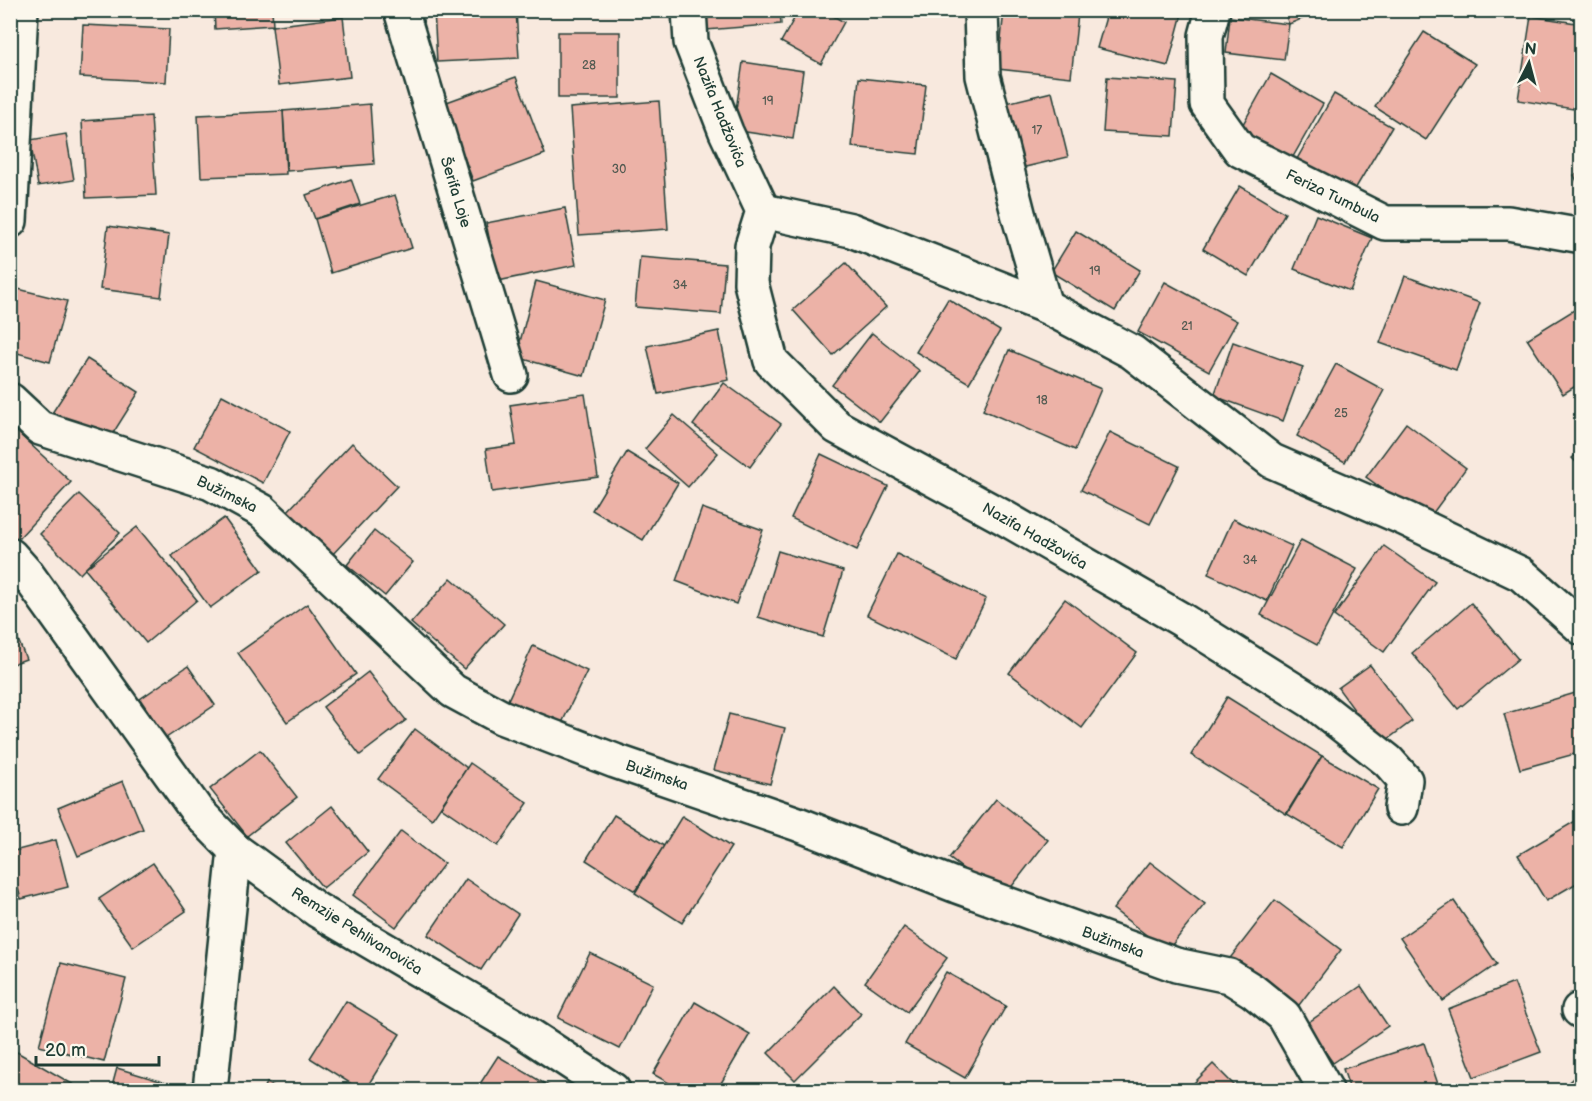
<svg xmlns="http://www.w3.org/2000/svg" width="1592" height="1101" font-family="'Balsamiq Sans',sans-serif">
	<rect width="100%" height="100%" fill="#f8e9de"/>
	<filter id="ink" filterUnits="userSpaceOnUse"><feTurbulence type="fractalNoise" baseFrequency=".0167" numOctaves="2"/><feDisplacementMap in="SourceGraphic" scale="12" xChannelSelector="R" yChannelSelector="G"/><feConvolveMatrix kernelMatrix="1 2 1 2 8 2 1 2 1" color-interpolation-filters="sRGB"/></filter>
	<g filter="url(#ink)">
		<!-- building -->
		<g fill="#ecb2a7" stroke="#1f3d34" stroke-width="1.5">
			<polygon points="214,10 272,10 273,25 215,29"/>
			<polygon points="434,10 516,10 519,58 437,62"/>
			<polygon points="705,10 780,10 781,24 706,30"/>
			<polygon points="799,10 823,10 844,22 821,64 781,42"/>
			<polygon points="1004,10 1044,10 1078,14 1071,77 998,69"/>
			<polygon points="1108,10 1183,10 1168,66 1097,48"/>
			<polygon points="1283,10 1324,10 1289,24"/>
			<polygon points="1531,16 1582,24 1582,55 1573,109 1518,100"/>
			<polygon points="343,17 350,77 279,85 272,26"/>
			<polygon points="1230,17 1289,24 1284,60 1226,53"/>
			<polygon points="83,25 169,29 166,82 80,77"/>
			<rect x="558" y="32" width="62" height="66"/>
			<polygon points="1424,32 1475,64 1426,140 1375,107"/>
			<polygon points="743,62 803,71 793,139 733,130"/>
			<polygon points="1271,74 1323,104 1290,162 1238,133"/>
			<polygon points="516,77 545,154 473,181 444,103"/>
			<polygon points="1107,77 1177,82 1173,136 1103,132"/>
			<polygon points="859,78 926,85 918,154 852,147"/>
			<polygon points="1052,92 1068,157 1021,168 1006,103"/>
			<polygon points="1334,94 1392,127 1354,191 1297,159"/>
			<polygon points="659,101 668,229 579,235 570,108"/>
			<polygon points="370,104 374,164 287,171 283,111"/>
			<polygon points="283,111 286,174 201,177 198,115"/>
			<polygon points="151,116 156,195 86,198 82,121"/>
			<polygon points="66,134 74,180 38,186 30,140"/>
			<polygon points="1582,171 1582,192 1574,175"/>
			<polygon points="351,179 360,204 315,219 306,195"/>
			<polygon points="1240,186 1285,213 1248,276 1203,249"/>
			<polygon points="395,195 412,248 331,273 315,219"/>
			<polygon points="565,208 576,265 498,281 486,223"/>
			<polygon points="1316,215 1372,238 1350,291 1294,269"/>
			<polygon points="108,226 169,235 161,297 100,289"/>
			<polygon points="1076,231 1140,270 1115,311 1051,272"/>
			<polygon points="640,257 725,264 721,314 635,307"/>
			<polygon points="846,263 886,307 833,355 793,310"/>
			<polygon points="1405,276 1480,303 1456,370 1380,343"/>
			<polygon points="536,281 605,300 584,376 516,357"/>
			<polygon points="1165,282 1237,321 1209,371 1138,332"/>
			<polygon points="10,287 67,301 50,362 10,351"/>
			<polygon points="948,299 1000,331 969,383 916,352"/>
			<polygon points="1582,305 1582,382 1563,394 1527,339"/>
			<polygon points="719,331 729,380 658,394 647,346"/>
			<polygon points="872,333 920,371 880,422 832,385"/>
			<polygon points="1233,342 1303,367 1283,421 1214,396"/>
			<polygon points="1009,350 1101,389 1075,450 983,410"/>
			<polygon points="87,359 139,392 105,446 52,413"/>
			<polygon points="1336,364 1384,390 1345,462 1297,436"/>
			<polygon points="724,383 781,424 750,467 693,425"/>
			<polygon points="585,394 598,477 492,492 486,449 516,445 510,405"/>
			<polygon points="222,395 290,431 263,483 194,447"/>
			<polygon points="674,415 718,453 688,487 645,449"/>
			<polygon points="1406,423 1466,468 1427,521 1366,477"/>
			<polygon points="16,431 71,482 18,539 10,532 10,437"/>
			<polygon points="1110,432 1179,466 1150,524 1081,490"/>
			<polygon points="352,443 397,486 331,556 286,513"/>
			<polygon points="1582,450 1582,468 1572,458"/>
			<polygon points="627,452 678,483 643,540 592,510"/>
			<polygon points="821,454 888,486 857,550 791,518"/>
			<polygon points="79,494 120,533 80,574 40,534"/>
			<polygon points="702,508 763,530 736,604 676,581"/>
			<polygon points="224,518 262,570 210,608 172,556"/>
			<polygon points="1233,519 1292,546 1267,601 1208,574"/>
			<polygon points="137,527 197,600 146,643 85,569"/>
			<polygon points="374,531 413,562 385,596 347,565"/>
			<polygon points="1301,540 1357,569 1317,645 1261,615"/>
			<polygon points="1384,546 1435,582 1384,652 1334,616"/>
			<polygon points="778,551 843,571 823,637 758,617"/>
			<polygon points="897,554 986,599 956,659 867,615"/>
			<polygon points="451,578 504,624 464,669 411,623"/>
			<polygon points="1065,599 1137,653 1082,728 1009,673"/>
			<polygon points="1471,603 1518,659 1458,709 1412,653"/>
			<polygon points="307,604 356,674 287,722 238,653"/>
			<polygon points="17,637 26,659 10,665 10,639"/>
			<polygon points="533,646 587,671 560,727 507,702"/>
			<polygon points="1370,665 1412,721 1380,745 1338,688"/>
			<polygon points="188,666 215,705 166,738 140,699"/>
			<polygon points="368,672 406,720 360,755 323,707"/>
			<polygon points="1582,691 1582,752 1520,769 1504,714"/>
			<polygon points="1227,697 1322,756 1286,814 1191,755"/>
			<polygon points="729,714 785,728 770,784 714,770"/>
			<polygon points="415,729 467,768 432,819 378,779"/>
			<polygon points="260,750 297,797 247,836 210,789"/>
			<polygon points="1322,756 1378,789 1343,847 1287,814"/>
			<polygon points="470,763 528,803 498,846 441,807"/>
			<polygon points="123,781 143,829 78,856 58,808"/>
			<polygon points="996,799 1048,840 1002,899 949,858"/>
			<polygon points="332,806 368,852 323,888 286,843"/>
			<polygon points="614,815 664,846 635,891 586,860"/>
			<polygon points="682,816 731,847 682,923 635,893"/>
			<polygon points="1582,817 1582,880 1546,901 1518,855"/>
			<polygon points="401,831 444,864 396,927 353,895"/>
			<polygon points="56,840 68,887 21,899 10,860 10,852"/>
			<polygon points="1150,862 1205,904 1167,951 1113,909"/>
			<polygon points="153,863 186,911 133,947 99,899"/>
			<polygon points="466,879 518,914 481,970 428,935"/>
			<polygon points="1275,900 1341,950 1293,1013 1227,962"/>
			<polygon points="1454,901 1497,964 1443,1001 1400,938"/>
			<polygon points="904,927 947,958 907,1012 865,982"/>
			<polygon points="590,953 653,984 620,1049 558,1018"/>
			<polygon points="61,963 126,979 104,1062 39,1046"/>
			<polygon points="946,972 1006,1006 965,1078 905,1044"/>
			<polygon points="1514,983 1541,1052 1474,1077 1448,1009"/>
			<polygon points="834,986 861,1014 795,1080 768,1053"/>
			<polygon points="1361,986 1388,1026 1333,1063 1306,1024"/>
			<polygon points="346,1001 400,1034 365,1090 361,1090 310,1058"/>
			<polygon points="695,1002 750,1034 717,1090 681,1090 653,1074"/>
			<polygon points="1424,1043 1440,1090 1350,1090 1343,1069"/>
			<polygon points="10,1048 74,1085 71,1090 10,1090"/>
			<polygon points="498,1056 552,1088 551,1090 476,1090"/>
			<polygon points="1213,1064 1239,1090 1187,1090"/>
			<polygon points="117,1068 183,1088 182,1090 111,1090"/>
			<polygon points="1582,1070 1582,1090 1560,1090"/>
			<polygon points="267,1083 281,1090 263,1090"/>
		</g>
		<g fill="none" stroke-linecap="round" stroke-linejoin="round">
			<defs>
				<g id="minor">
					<polyline points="401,10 511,375"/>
					<polyline points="689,10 691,42 726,132 763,211 752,246 751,283 771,361 837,427 1003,517 1182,620 1313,702 1388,761 1405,780 1401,808"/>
					<polyline points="981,10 983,76 1019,217 1045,306"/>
					<polyline points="1213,10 1206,36 1207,104 1240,150 1385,223 1508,223 1582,236"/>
					<polyline points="763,211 851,230 1045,306 1132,352 1272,461 1406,519 1521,574 1582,628"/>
					<polyline points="10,221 21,10"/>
					<polyline points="10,400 40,428 211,483 262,511 453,691 501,717 615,761 798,824 957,886 1176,965 1229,976 1253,991 1284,1016 1326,1090"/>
					<polyline points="10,555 27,574 197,811 235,850 317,910 520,1029 613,1090"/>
					<polyline points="1579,1010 1582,1012"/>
					<polyline points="210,1090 235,850"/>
				</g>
			</defs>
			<!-- minor casing -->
			<use href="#minor" stroke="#1f3d34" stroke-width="38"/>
			<!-- minor -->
			<use href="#minor" stroke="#fbf7ec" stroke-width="33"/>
		</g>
	</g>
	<g text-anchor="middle" stroke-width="4.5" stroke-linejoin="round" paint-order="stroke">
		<!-- number labels -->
		<g font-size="12" fill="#525a51">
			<text x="589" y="69">28</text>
			<text x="768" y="105">19</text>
			<text x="1037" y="134">17</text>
			<text x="619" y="173">30</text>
			<text x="1095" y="275">19</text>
			<text x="680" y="289">34</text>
			<text x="1187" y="330">21</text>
			<text x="1042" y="404">18</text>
			<text x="1341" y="417">25</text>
			<text x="1250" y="564">34</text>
		</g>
		<!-- street labels -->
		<g font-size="15" fill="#1f3d34" stroke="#fbf7ec">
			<text transform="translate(720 112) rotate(68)" y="5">Nazifa Hadžovića</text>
			<text transform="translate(456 192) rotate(73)" y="5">Šerifa Loje</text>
			<text transform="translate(1333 196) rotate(26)" y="5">Feriza Tumbula</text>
			<text transform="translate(227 494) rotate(26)" y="5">Bužimska</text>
			<text transform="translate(1035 536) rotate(30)" y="5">Nazifa Hadžovića</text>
			<text transform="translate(657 775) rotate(19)" y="5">Bužimska</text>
			<text transform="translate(357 931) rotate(32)" y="5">Remzije Pehlivanovića</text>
			<text transform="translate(1113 942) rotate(20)" y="5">Bužimska</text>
		</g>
	</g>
	<!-- margin -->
	<rect width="1592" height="1101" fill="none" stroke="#fbf7ec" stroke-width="36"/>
	<rect x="18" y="18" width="1556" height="1065" fill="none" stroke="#1f3d34" stroke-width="2" filter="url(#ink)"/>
	<!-- north arrow -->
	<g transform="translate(1529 63) rotate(6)" stroke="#fbf7ec" stroke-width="4.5" paint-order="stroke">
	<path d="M0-4.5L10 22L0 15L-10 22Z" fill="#1f3d34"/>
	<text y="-9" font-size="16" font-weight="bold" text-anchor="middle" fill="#1f3d34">N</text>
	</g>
	<!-- scale -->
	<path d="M36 1056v9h123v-9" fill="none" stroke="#1f3d34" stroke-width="3"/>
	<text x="45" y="1056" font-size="18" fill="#1f3d34" stroke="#fbf7ec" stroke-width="4.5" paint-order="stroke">20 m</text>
</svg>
